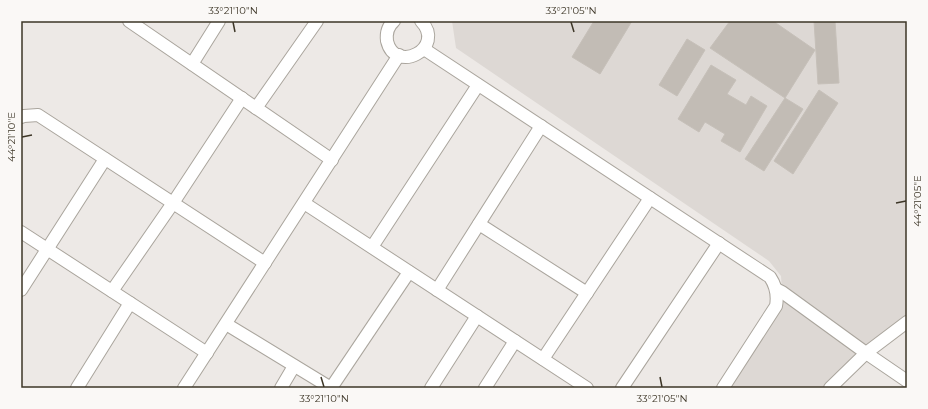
<svg xmlns="http://www.w3.org/2000/svg" width="928" height="409" font-family="Montserrat,sans-serif">
	<rect width="100%" height="100%" fill="#ede9e6"/>
	<!-- built -->
	<polygon fill="#ddd8d4" points="452,21 907,21 907,317 844,366 822,388 729,388 783,304 781,276 769,261 456,48"/>
	<!-- building -->
	<g fill="#c2bcb5" stroke="#c6c0b9">
		<polygon points="594,21 632,21 600,74 572,57"/>
		<polygon points="730,21 773,21 815,50 785,98 710,48"/>
		<polygon points="814,21 835,21 839,83 818,84"/>
		<polygon points="687,39 705,50 677,96 659,85"/>
		<polygon points="711,65 736,80 727,94 746,105 751,96 767,106 740,152 721,141 725,134 705,122 699,132 678,119"/>
		<polygon points="819,90 838,103 793,174 774,161"/>
		<polygon points="785,98 803,109 764,171 745,159"/>
	</g>
	<g fill="none" stroke-linecap="round" stroke-linejoin="round">
		<defs>
			<g id="minor">
				<polyline points="129,21 332,160"/>
				<path d="M394 21C388 26 386 33 387 41 395 75 447 48 421 21"/>
				<path d="M424 49 770 277C776 286 778 295 776 306L723 388"/>
				<polyline points="192,64 219,21"/>
				<polyline points="256,108 317,21"/>
				<polyline points="21,117 24,116 38,115 265,263"/>
				<polyline points="304,203 587,388"/>
				<polyline points="479,224 587,293"/>
				<polyline points="21,232 207,353"/>
				<polyline points="372,247 478,85"/>
				<polyline points="776,289 782,292 866,353 907,381"/>
				<polyline points="21,290 105,159"/>
				<polyline points="437,290 541,126"/>
				<polyline points="112,291 173,203 242,98"/>
				<polyline points="226,324 331,388"/>
				<polyline points="543,359 650,198"/>
				<polyline points="77,388 130,303"/>
				<polyline points="184,388 399,55"/>
				<polyline points="281,388 294,366"/>
				<polyline points="331,388 409,272"/>
				<polyline points="431,388 477,316"/>
				<polyline points="485,388 515,341"/>
				<polyline points="622,388 719,243"/>
				<polyline points="830,388 866,353 907,322"/>
			</g>
		</defs>
		<!-- minor casing -->
		<use href="#minor" stroke="#aaa59d" stroke-width="14"/>
		<!-- minor -->
		<use href="#minor" stroke="#fff" stroke-width="12"/>
	</g>
	<!-- ticks -->
	<path fill="none" stroke="#3d3627" stroke-width="1.5" d="M233 22 235 32M571 22 574 32M22 137 32 135M896 203 906 201M321 377 324 387M660 377 662 387"/>
	<!-- border -->
	<rect width="928" height="409" fill="none" stroke="#faf8f6" stroke-width="44"/>
	<rect x="22" y="22" width="884" height="365" fill="none" stroke="#3d3627" stroke-width="1.5"/>
	<g font-size="10" text-anchor="middle" fill="#3d3627">
		<text x="233" y="14">33°21'10"N</text>
		<text x="571" y="14">33°21'05"N</text>
		<text transform="translate(11 137) rotate(-90)" y="4">44°21'10"E</text>
		<text transform="translate(917 201) rotate(-90)" y="4">44°21'05"E</text>
		<text x="324" y="402">33°21'10"N</text>
		<text x="662" y="402">33°21'05"N</text>
	</g>
</svg>
